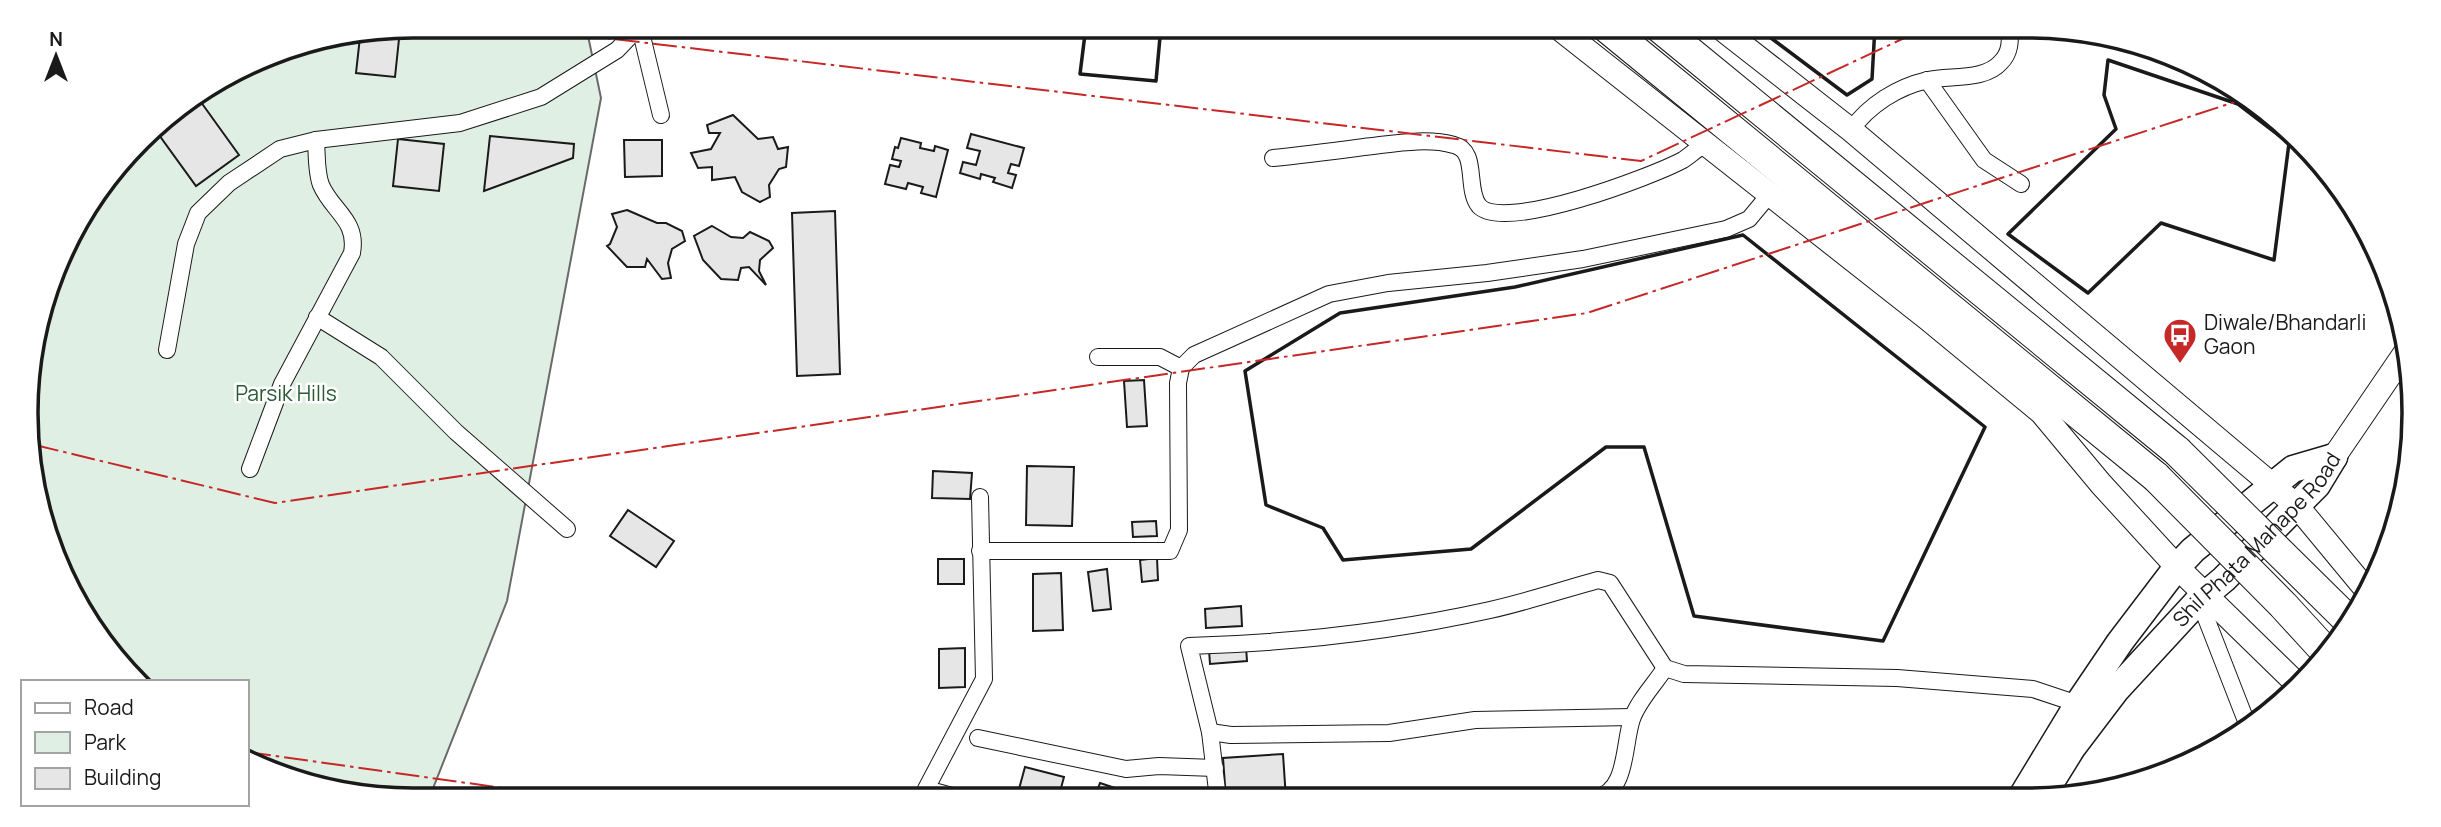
<svg xmlns="http://www.w3.org/2000/svg" width="2441" height="827" font-family="Manrope,sans-serif">
	<rect width="100%" height="100%" fill="#fff"/>
	<!-- green -->
	<polygon fill="#e0efe3" stroke="#6a6a6a" stroke-width="2" points="414,26 586,26 601,98 507,601 428,801 314,788 247,757 247,682 145,682 92,629 39,513 30,363 66,242 158,123 266,56"/>
	<!-- building -->
	<g fill="#e6e6e6" stroke="#1a1a1a" stroke-width="2">
		<polygon points="1201,26 1239,26 1238,35 1201,34"/>
		<polygon points="1245,26 1278,26 1276,35 1243,34"/>
		<polygon points="367,36 399,39 395,77 356,73 360,37"/>
		<polygon points="198,98 239,155 196,186 154,128 158,123"/>
		<polygon points="733,115 758,139 773,137 778,149 788,147 786,167 779,169 769,185 770,197 760,202 742,192 735,177 712,180 712,167 698,168 691,153 711,149 720,133 709,133 707,125"/>
		<polygon points="971,134 1024,148 1019,166 1011,164 1008,173 1016,175 1012,188 993,182 995,178 981,174 980,179 960,173 963,162 976,165 980,151 967,148"/>
		<polygon points="490,136 574,144 573,158 484,191"/>
		<polygon points="901,138 921,143 920,148 934,151 935,146 948,150 936,197 921,193 923,187 908,183 906,189 885,184 890,165 899,167 901,161 892,159 895,147 898,148"/>
		<polygon points="398,139 444,144 439,191 393,186"/>
		<polygon points="624,140 662,140 662,176 625,177"/>
		<polygon points="627,210 657,223 666,223 682,231 685,241 672,249 668,263 671,278 662,279 647,259 645,267 627,267 607,246 610,244 617,227 612,214"/>
		<polygon points="835,211 840,374 797,376 792,213"/>
		<polygon points="712,226 731,237 743,238 750,232 769,241 773,248 760,260 759,271 766,285 749,267 741,268 738,280 721,279 703,260 694,236"/>
		<polygon points="1144,380 1147,426 1127,427 1124,381"/>
		<polygon points="1027,466 1074,467 1072,526 1026,525"/>
		<polygon points="933,471 972,473 970,499 932,498"/>
		<polygon points="628,510 674,541 656,567 610,536"/>
		<polygon points="1156,521 1157,536 1133,537 1132,522"/>
		<polygon points="1157,558 1158,580 1142,582 1140,560"/>
		<rect x="938" y="559" width="26" height="25"/>
		<polygon points="1107,569 1111,609 1093,611 1088,572"/>
		<polygon points="1061,573 1063,630 1033,631 1033,574"/>
		<polygon points="1241,606 1242,626 1206,628 1205,609"/>
		<polygon points="1246,647 1247,661 1210,664 1209,650"/>
		<polygon points="965,648 965,687 939,688 939,649"/>
		<polygon points="1283,754 1286,799 1226,799 1223,758"/>
		<polygon points="1025,767 1064,777 1058,799 1016,800"/>
		<polygon points="1100,783 1148,799 1094,799"/>
	</g>
	<g fill="none" stroke-linecap="round" stroke-linejoin="round">
		<defs>
			<g id="street">
				<polyline points="640,28 661,115"/>
				<polyline points="1927,80 1984,160 2021,184"/>
				<path d="M1851 130C1869 105 1897 87 1928 80 1950 75 1985 81 2001 62 2011 52 2010 40 2010 26"/>
				<path d="M1273 158C1304 155 1334 151 1364 147 1392 144 1426 137 1454 145 1479 151 1465 189 1479 206 1504 233 1653 176 1683 160 1690 155 1697 149 1705 144"/>
				<polyline points="317,317 381,357 456,432 567,529"/>
				<polyline points="167,350 186,244 198,213 229,183 280,149 316,140 460,123 541,97 617,50 640,26"/>
				<polyline points="1098,357 1160,357 1181,368"/>
				<path d="M250 469 282 384 352 253C358 220 332 211 321 185 316 172 317 154 316 140"/>
				<polyline points="980,551 1170,551 1179,530 1178,383 1181,368 1194,355 1329,294 1388,283 1487,273 1583,259 1726,229 1749,219 1769,195"/>
				<polyline points="2199,600 2248,726"/>
				<polyline points="1665,668 1684,674 1897,678 2033,689 2078,704"/>
				<polyline points="1210,732 1231,735 1389,733 1475,720 1632,717"/>
				<polyline points="978,738 1126,769 1159,766 1215,768"/>
				<path d="M1218 799 1210 732 1189 646C1290 643 1391 632 1490 610 1526 602 1562 590 1598 580L1610 583 1665 668C1655 684 1638 701 1632 719 1623 745 1628 792 1595 798"/>
				<polyline points="967,800 926,789 984,679 980,497"/>
			</g>
			<g id="secondary">
				<polyline points="1556,26 1928,319 2041,412 2101,484 2177,567 2299,686"/>
				<polyline points="1718,26 1851,130 2297,506 2369,593"/>
				<polyline points="2334,457 2407,350"/>
			</g>
			<g id="primary">
				<polyline points="2021,798 2078,704 2120,642 2177,567 2193,550 2293,469 2334,457"/>
				<path id="s1" d="M2041 798 2072 748 2116 690 2199 600 2224 579 2317 485 2334 457"/>
			</g>
			<g id="highway">
				<polyline points="1605,26 2156,477"/>
				<polyline points="1658,26 2177,451"/>
			</g>
		</defs>
		<!-- street casing -->
		<use href="#street" stroke="#1a1a1a" stroke-width="18"/>
		<!-- secondary casing -->
		<use href="#secondary" stroke="#1a1a1a" stroke-width="25"/>
		<!-- primary casing -->
		<use href="#primary" stroke="#1a1a1a" stroke-width="29"/>
		<!-- highway casing -->
		<use href="#highway" stroke="#1a1a1a" stroke-width="32"/>
		<!-- street -->
		<use href="#street" stroke="#fff" stroke-width="16"/>
		<!-- secondary -->
		<use href="#secondary" stroke="#fff" stroke-width="23"/>
		<!-- primary -->
		<use href="#primary" stroke="#fff" stroke-width="26"/>
		<!-- highway -->
		<use href="#highway" stroke="#fff" stroke-width="30"/>
		<defs>
			<g id="highway-bridge">
				<polyline points="2177,451 2350,622"/>
				<polyline points="2156,477 2283,605 2326,652"/>
			</g>
		</defs>
		<!-- highway-bridge casing -->
		<use href="#highway-bridge" stroke="#1a1a1a" stroke-width="32" stroke-linecap="butt"/>
		<!-- highway-bridge -->
		<use href="#highway-bridge" stroke="#fff" stroke-width="30"/>
		<!-- wall -->
		<g stroke="#1a1a1a" stroke-width="3.5">
			<polyline points="1086,26 1080,74 1156,81 1161,26"/>
			<polyline points="1755,26 1847,95 1872,79 1875,26"/>
			<polygon points="2108,60 2238,104 2289,143 2274,260 2161,223 2088,293 2008,234 2116,129 2104,95"/>
			<polygon points="1743,235 1985,427 1883,641 1694,616 1644,447 1606,447 1471,549 1343,560 1323,528 1266,505 1245,371 1340,313 1515,287"/>
		</g>
		<!-- power -->
		<g stroke="#c62828" stroke-width="2" stroke-dasharray="24 5 3.5 5" stroke-linecap="butt">
			<polyline points="504,26 1641,161 1930,26"/>
			<polyline points="35,445 275,503 1587,313 2247,98"/>
			<polyline points="247,752 588,800"/>
		</g>
	</g>
	<!-- icons -->
	<defs>
		<symbol id="bus-pin" viewBox="-11 -11 22 30"><path d="M0 17L-7.5 6A9.5 9.5 0 1 1 7.5 6Z" fill="#c62828" stroke="#fff"/><path d="M-5-6H5V4H4V6H2V4H-2V6H-4V4H-5ZM-3.5-4V0h7V-4ZM-3.5 1.2v1.5H-2V1.2ZM2 1.2v1.5H3.5V1.2Z" fill="#fff"/></symbol>
	</defs>
	<g fill-rule="evenodd">
		<use href="#bus-pin" x="2161" y="316" width="38" height="52"/>
	</g>
	<g text-anchor="middle" stroke-width="5" stroke-linejoin="round" paint-order="stroke">
		<!-- poi labels -->
		<g font-size="21" fill="#1a1a1a" stroke="#fff" text-anchor="start">
			<text x="2204" y="330">Diwale/Bhandarli<tspan x="2204" dy="24">Gaon</tspan></text>
		</g>
		<!-- park labels -->
		<g font-size="21" fill="#2b5a34" stroke="#fff">
			<text x="286" y="401">Parsik Hills</text>
		</g>
		<!-- street labels -->
		<g font-size="21" fill="#1a1a1a" stroke="#fff">
			<text dy="7" stroke="none"><textPath href="#s1" startOffset="338">Shil Phata Mahape Road</textPath></text>
		</g>
	</g>
	<!-- crop -->
	<path d="M0 0H2441V827H0ZM413 38H2027A375 375 0 0 1 2402 413V413A375 375 0 0 1 2027 788H413A375 375 0 0 1 38 413V413A375 375 0 0 1 413 38Z" fill="#fff" fill-rule="evenodd"/>
	<path fill="none" stroke="#1a1a1a" stroke-width="3.5" d="M413 38H2027A375 375 0 0 1 2402 413V413A375 375 0 0 1 2027 788H413A375 375 0 0 1 38 413V413A375 375 0 0 1 413 38Z"/>
	<!-- legend -->
	<rect x="21" y="680" width="228" height="126" fill="#ffffff" stroke="#a3a3a3" stroke-width="2"/>
	<rect x="35" y="703" width="35" height="10" fill="#ffffff" stroke="#a3a3a3" stroke-width="2"/>
	<text x="84" y="715" font-size="21" fill="#1a1a1a">Road</text>
	<rect x="35" y="732" width="35" height="21" fill="#e0efe3" stroke="#a3a3a3" stroke-width="2"/>
	<text x="84" y="750" font-size="21" fill="#1a1a1a">Park</text>
	<rect x="35" y="768" width="35" height="21" fill="#e6e6e6" stroke="#a3a3a3" stroke-width="2"/>
	<text x="84" y="785" font-size="21" fill="#1a1a1a">Building</text>
	<!-- north arrow -->
	<g transform="translate(56 56)" stroke="#ffffff" stroke-width="5" paint-order="stroke">
	<path d="M0-5L12 26L0 18L-12 26Z" fill="#1a1a1a"/>
	<text y="-10" font-size="19" font-weight="bold" text-anchor="middle" fill="#1a1a1a">N</text>
	</g>
</svg>
